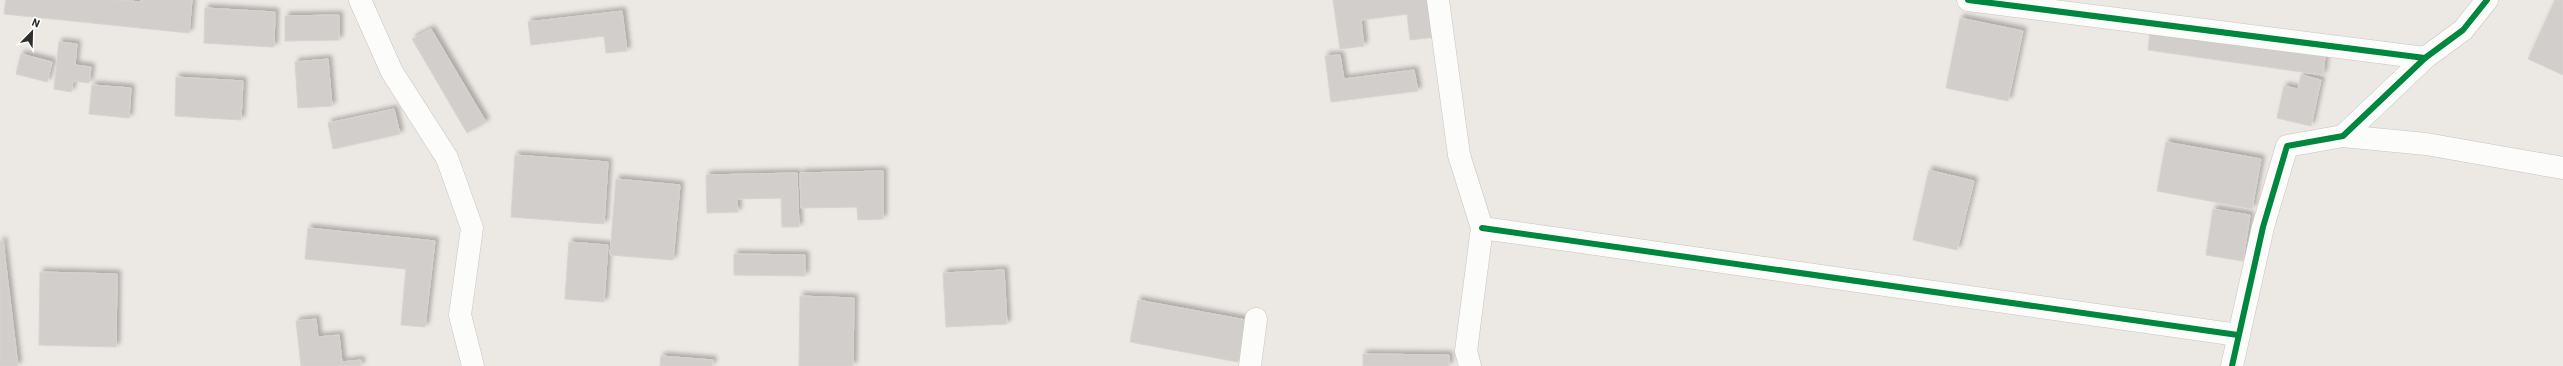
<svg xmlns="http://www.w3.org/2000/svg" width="2563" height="366" font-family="Barlow,sans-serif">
	<defs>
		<filter id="shadow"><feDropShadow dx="3.5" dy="-3.5" stdDeviation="2" flood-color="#0004"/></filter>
	</defs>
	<rect width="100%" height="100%" fill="#ece8e4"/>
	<!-- building -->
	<g fill="#d1cecb" stroke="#d7d4d0" filter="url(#shadow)">
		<polygon points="6,0 118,0 141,2 141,0 192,0 189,33 4,14"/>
		<polygon points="1333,0 1430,0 1435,37 1410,40 1407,14 1361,20 1364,46 1340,49"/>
		<polygon points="2555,0 2563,0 2563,75 2528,59"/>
		<polygon points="205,8 275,12 274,47 204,43"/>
		<polygon points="622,11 627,51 606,53 604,36 531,45 528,22"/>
		<polygon points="339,15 339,40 285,41 285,16"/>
		<polygon points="1960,18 2023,31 2008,101 1946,88"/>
		<polygon points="431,29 486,122 467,133 412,39"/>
		<polygon points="2150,32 2325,57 2323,75 2148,50"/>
		<polygon points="59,42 77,44 75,65 91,67 89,83 73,81 71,92 54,89"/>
		<polygon points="21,54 52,62 47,82 16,74"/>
		<polygon points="1340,55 1344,79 1414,70 1418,91 1331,102 1325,56"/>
		<polygon points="328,59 332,106 298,108 295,62"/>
		<polygon points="2301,75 2321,80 2311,126 2277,118 2284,86 2298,89"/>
		<polygon points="176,77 243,81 241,120 175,116"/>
		<polygon points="92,85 131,88 129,118 89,114"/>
		<polygon points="394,109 400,134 333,149 328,123"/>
		<polygon points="2166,142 2261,159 2252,209 2157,191"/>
		<polygon points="515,155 608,162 604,224 511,217"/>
		<polygon points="1929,170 1974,181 1957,250 1913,240"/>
		<polygon points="883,171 883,219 858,220 857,207 801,208 800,173"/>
		<polygon points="797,173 799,227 782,227 781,198 737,199 738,212 707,213 706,175"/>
		<polygon points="616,179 680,185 673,260 610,255"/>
		<polygon points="2213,209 2250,215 2243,261 2206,255"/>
		<polygon points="308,228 435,241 425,327 401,325 406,269 305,259"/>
		<polygon points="0,241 3,241 18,366 0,366"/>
		<polygon points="569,242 608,245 604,302 565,299"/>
		<polygon points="734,254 805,255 805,276 734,275"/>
		<polygon points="1004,270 1007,324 946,327 943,273"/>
		<polygon points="40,272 117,274 116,347 39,345"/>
		<polygon points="800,296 854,298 853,366 799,366"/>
		<polygon points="1138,300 1246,320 1238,362 1130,342"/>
		<polygon points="316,319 318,337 339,335 342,362 361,360 361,366 301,366 296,321"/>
		<polygon points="1363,354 1449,355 1449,366 1363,366"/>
		<polygon points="661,356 713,360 712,366 660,366"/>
	</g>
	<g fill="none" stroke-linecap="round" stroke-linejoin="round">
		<defs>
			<g id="street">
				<polyline points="360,0 392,72 447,158 472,228 460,315 473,366"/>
				<polyline points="1438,0 1459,155 1482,228 1466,351 1470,366"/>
				<polyline points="1968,0 2425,58"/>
				<polyline points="2343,136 2426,144 2563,168"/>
				<polyline points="1482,228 2238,335"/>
				<polyline points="1250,366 1256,319"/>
				<polyline points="2232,366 2263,227 2287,146 2343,136 2425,58 2463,30 2487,0"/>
			</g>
		</defs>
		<!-- street casing -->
		<use href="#street" stroke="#c5c4c5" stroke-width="23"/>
		<!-- street -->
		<use href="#street" stroke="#fcfcfb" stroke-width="22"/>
		<defs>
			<g id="cycleway">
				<polyline points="1968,0 2425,58"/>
				<polyline points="1482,228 2238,335"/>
				<polyline points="2232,366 2263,227 2287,146 2343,136 2425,58 2463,30 2487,0"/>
			</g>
		</defs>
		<!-- cycleway casing -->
		<use href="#cycleway" stroke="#fff" stroke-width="8"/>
		<!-- cycleway -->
		<use href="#cycleway" stroke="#00873e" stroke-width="6"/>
	</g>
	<!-- north arrow -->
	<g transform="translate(32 32) rotate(23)" stroke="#ffffff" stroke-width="3" paint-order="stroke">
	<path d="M0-3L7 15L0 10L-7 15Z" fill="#2e2e2e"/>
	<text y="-6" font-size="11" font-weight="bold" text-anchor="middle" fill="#2e2e2e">N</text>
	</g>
</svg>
